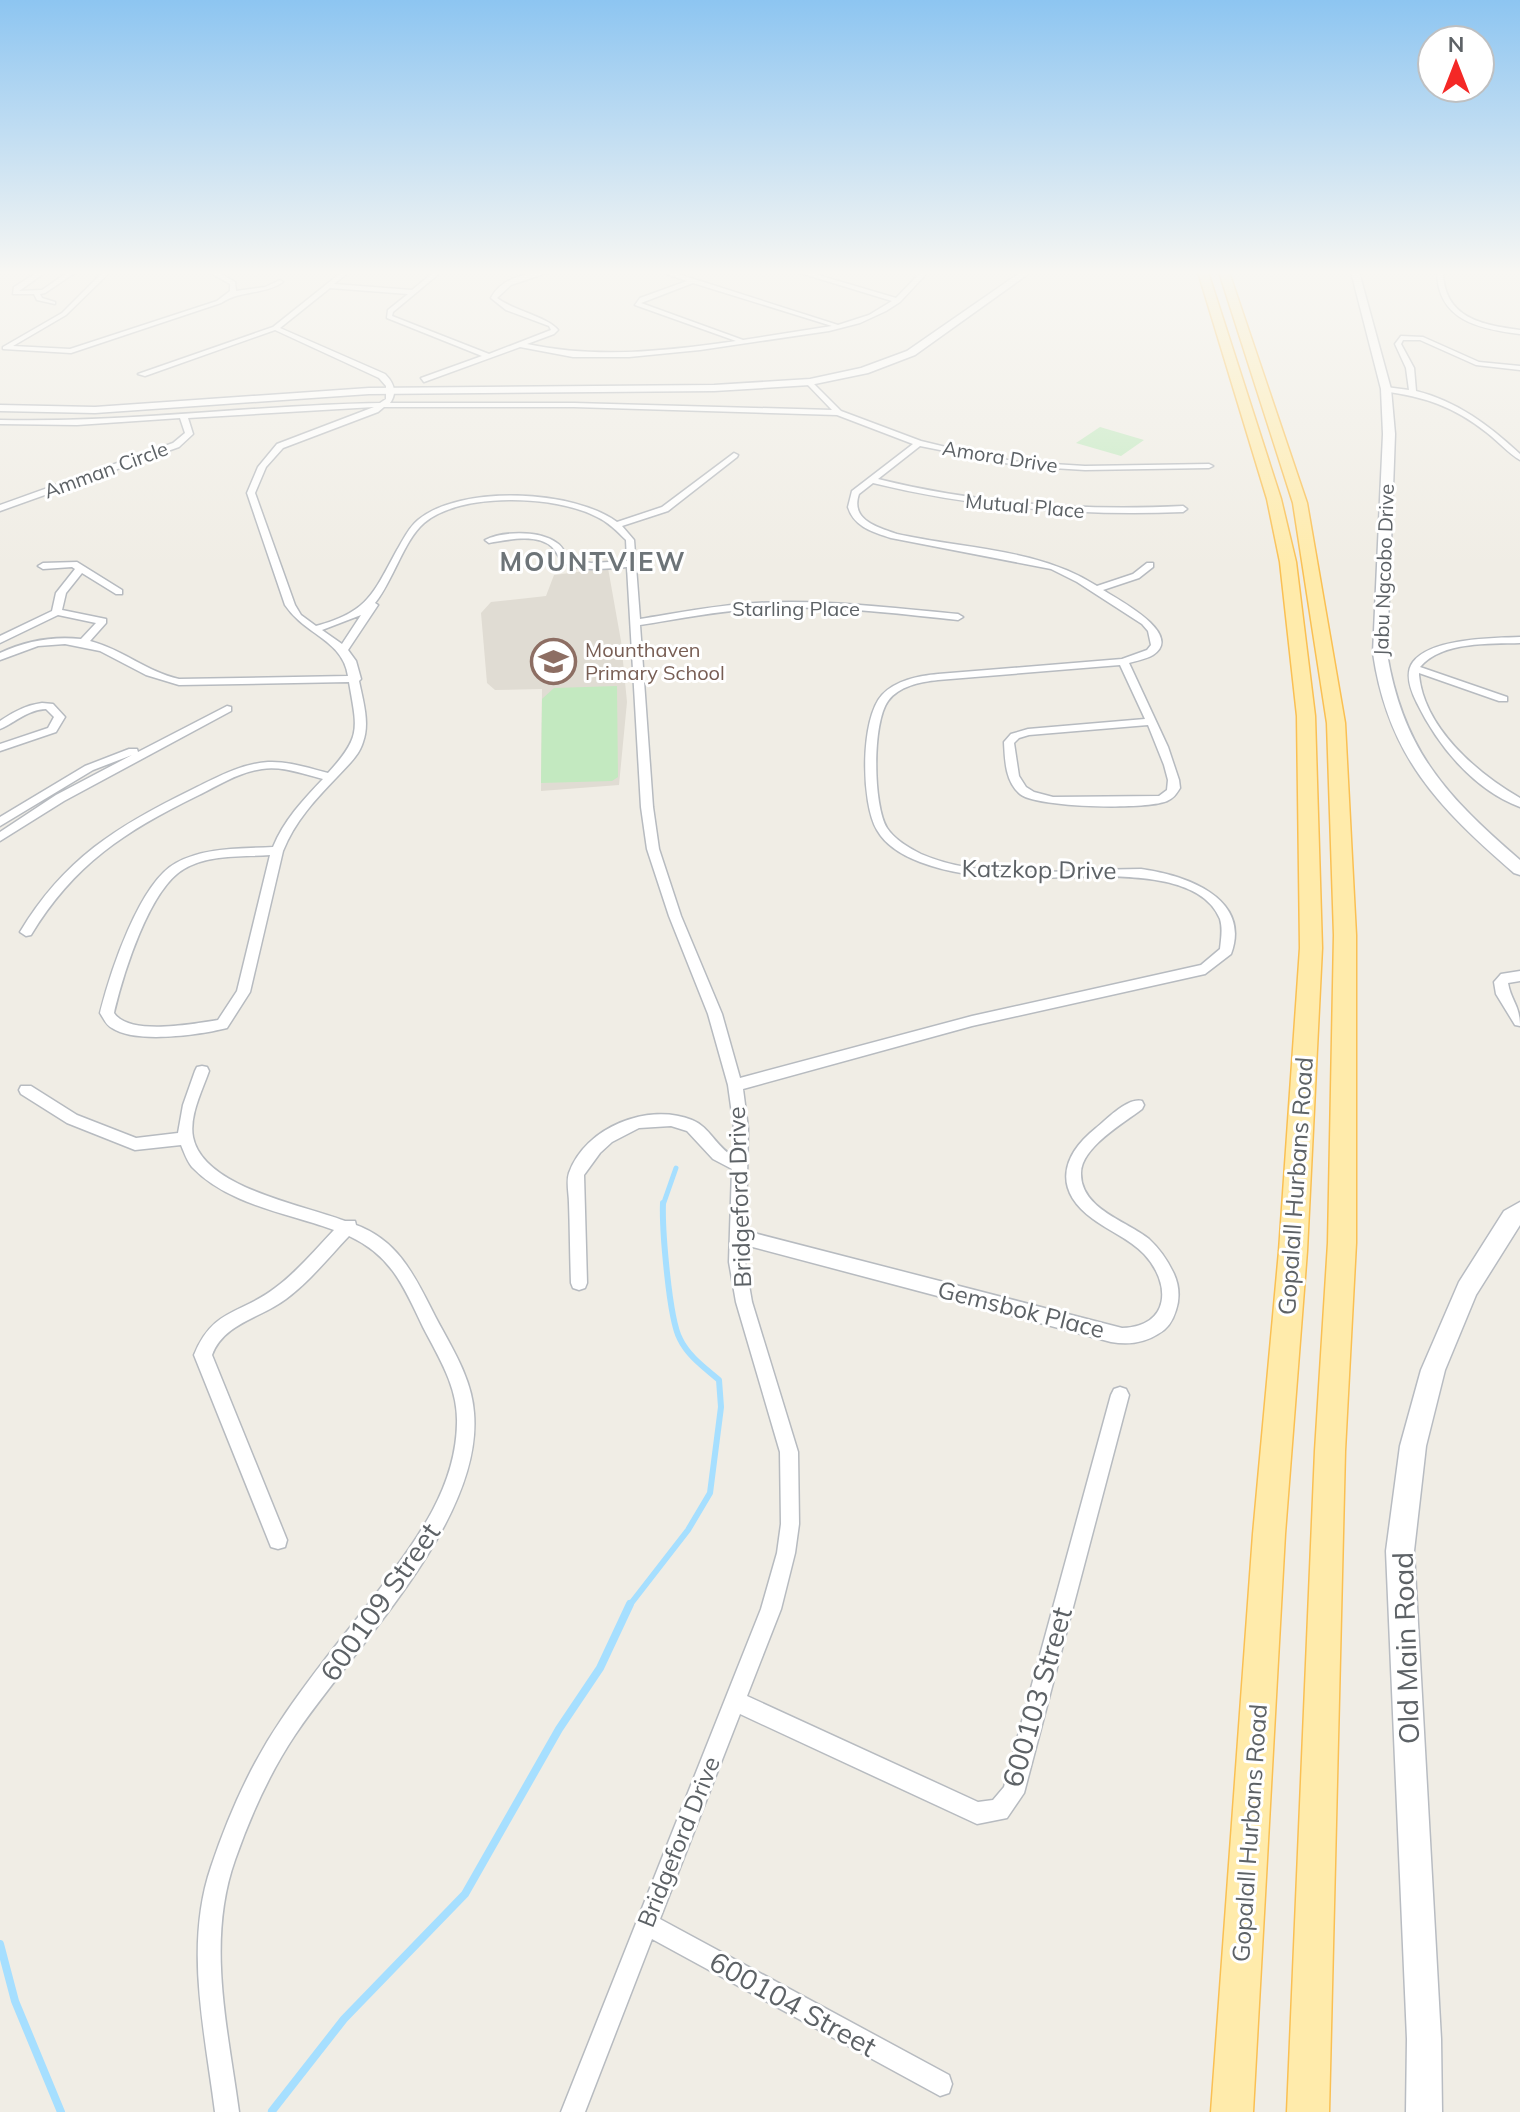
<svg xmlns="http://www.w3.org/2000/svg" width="1520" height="2112" font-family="Mulish,sans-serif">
	<rect width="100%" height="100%" fill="#f0ede5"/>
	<!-- education -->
	<polygon fill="#e0dcd3" points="608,568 621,641 627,702 619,785 541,791 542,689 495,690 487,683 481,613 491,602 546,596 554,575"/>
	<!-- green -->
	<g fill="#c3e9c0">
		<polygon points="1100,427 1144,440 1121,456 1076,443"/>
		<polygon points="617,686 618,777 612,781 541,783 542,699 554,688"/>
	</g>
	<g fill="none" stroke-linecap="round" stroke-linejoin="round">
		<!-- stream-far2 -->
		<polyline stroke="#a6dfff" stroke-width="5" points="663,1205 676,1168"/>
		<!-- stream-far1 -->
		<path stroke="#a6dfff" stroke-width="6" d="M629 1606 688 1530 710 1493 721 1407 719 1380C705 1368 688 1356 680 1339 669 1319 662 1228 663 1203"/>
		<!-- stream -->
		<g stroke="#a6dfff" stroke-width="8">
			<polyline points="0,1944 15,2001 61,2112"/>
			<polyline points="272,2111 344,2019 465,1894 559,1729 600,1668 630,1604"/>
		</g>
		<defs>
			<g id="street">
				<polygon points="38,272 46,272 19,291 42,290 68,272 76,272 45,293 40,294 42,298 55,302 55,304 37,300 34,294 13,294 14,287"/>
				<path d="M103 272H110L66 315 13 346 70 349 217 301 230 291V284L209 272H218L235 282 236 291 265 287 280 280 283 282C264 295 240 290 221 303L71 353 3 349V347L62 313Z"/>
				<path d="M342 272H349L334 284 412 290 434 272H441L393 312 392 316 489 354 551 330 549 326 506 310 491 298C501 278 528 272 549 272L511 285 497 298C515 311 548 317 558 330L554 334 527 344C597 359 666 351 736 341L635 305 640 298 687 281 661 272H672L838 325 869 315 892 301 797 272H808L896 298 921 272H928L900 302 886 311 860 323 829 331 700 350 629 357H573L520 347 424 382 421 378 482 356 387 318 388 310 408 294 330 288 280 328 385 374C393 382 398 392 390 403H574L832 410 807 384 810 380 841 411 921 441 979 455 1020 462 1085 466 1209 464 1213 466 1209 468 1085 470 1020 466 920 446 878 479C979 504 1079 511 1183 506L1187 509 1183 512C1077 516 976 508 873 483L859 494C850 520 877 527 897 534 963 549 1038 548 1097 586L1133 574 1147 563H1153V567L1139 578 1103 590C1117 599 1185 634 1153 655 1146 659 1136 661 1129 663L1168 747 1179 780 1180 788C1176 794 1174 798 1167 801 1146 810 1037 808 1020 794 1005 781 1005 760 1004 742L1011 734 1028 729 1145 719 1120 665 938 680C920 682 899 686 888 701 872 723 873 805 887 828 894 839 909 848 921 854 985 882 1072 869 1141 869 1184 875 1252 897 1231 954L1205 974 972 1026 743 1089 748 1128 746 1231 1122 1328C1170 1327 1172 1284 1144 1254 1130 1239 1109 1231 1093 1219 1053 1190 1061 1156 1096 1128 1107 1119 1128 1097 1142 1101L1144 1105 1142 1109C1124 1123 1080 1148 1081 1174 1081 1209 1127 1221 1149 1239 1160 1249 1168 1261 1174 1274 1179 1285 1180 1298 1176 1310 1173 1320 1168 1329 1158 1334 1144 1343 1128 1345 1111 1342L745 1245V1262L752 1302 798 1452 799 1524 795 1553 781 1609 747 1696 978 1802 993 1800 1004 1787 1111 1395 1114 1389 1120 1387 1126 1389 1129 1395 1024 1793 1007 1818 977 1824 740 1714 660 1919 949 2075 952 2084 949 2093 940 2096 652 1939 585 2112H561L761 1609 777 1553 781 1524 780 1452 736 1302 729 1262 732 1169 713 1159 687 1131 671 1126 639 1128 612 1142 600 1153 584 1175 587 1283 585 1288 579 1290 573 1288 571 1283C570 1256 570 1230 569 1203 569 1194 566 1182 569 1173 585 1127 649 1102 692 1120 710 1127 716 1147 733 1156L734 1128 728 1085 708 1014 669 916 647 849 641 807 627 567C608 568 587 572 569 565 559 562 559 554 552 547 537 533 507 540 489 543L485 540C502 531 540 530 557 543 563 547 565 553 569 559L591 563 627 561 626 540C617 531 608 522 597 517 556 495 460 492 424 523 404 540 393 581 375 603L378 605 348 650 356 661 361 679 359 681C363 701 370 723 363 742 359 756 347 766 337 777 315 800 295 821 283 851L250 992 227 1028C199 1035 136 1044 112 1028 106 1025 104 1019 100 1013 110 973 139 883 176 863 205 847 241 849 273 847 284 820 303 800 323 779 303 774 283 766 262 769 239 772 219 785 199 795 125 831 74 864 31 935L26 936 20 932C64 859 117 826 193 789 216 778 240 764 268 762 288 761 308 768 328 773 362 736 357 729 349 682L179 685 146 675 100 651 65 644 38 646 0 660V653C25 641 53 636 81 639L96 623 58 615 0 643V636L52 611 56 593 75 569 72 567 43 569 38 566 43 563 77 562 122 590V594H116L82 573 66 593 62 610 106 619V623L90 641C122 649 147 672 179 679L348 676C343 640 305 635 285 605L247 493 258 467 277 444 374 407 188 418 193 434 179 447 0 511V505L173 443 185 433 180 418 77 425 0 424V420C127 423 253 405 380 403L386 399V386L379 378 275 330 145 376 138 374 273 327ZM693 283 832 326 743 340 641 303ZM384 407H574L837 415 913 444 852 491 848 507C854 527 873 532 891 538L1051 569 1077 582 1142 624 1148 631 1151 645 1147 650 1122 659 938 674C918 676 896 680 882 695 860 719 861 803 877 830 886 846 904 856 920 862 954 875 991 878 1028 878 1077 879 1197 862 1220 919 1223 929 1221 939 1220 949L1201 965 972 1016 740 1078 722 1014 681 916 659 849 653 807 640 625C679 619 717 611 756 609 823 604 891 613 958 620L963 617 958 614C891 608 823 599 756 603 717 605 678 613 640 619L634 540 622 526 668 511 737 457 738 455 734 453 662 507 617 522C574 490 461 484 418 520 409 527 403 540 397 550 373 594 368 612 316 626L301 615 295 605 255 493 266 467 283 448 378 412ZM361 615 342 644 322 630ZM1148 725 1164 765 1168 780 1167 790 1159 796 1053 797 1034 792 1026 787 1019 776 1014 743 1019 738 1029 735ZM270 855 237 991 218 1020C193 1024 129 1036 114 1013 123 975 149 889 184 869 209 854 242 857 270 855Z"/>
				<path d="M1437 272H1443C1444 318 1482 325 1520 330V334C1480 329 1438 321 1437 272Z"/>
				<path d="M1401 336 1423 337 1479 362 1520 366V370L1476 365 1420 340H1403L1401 344 1414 368 1416 391C1457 401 1490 426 1520 454V460C1508 453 1498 441 1486 432 1453 406 1425 397 1383 391V387H1386L1409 390 1406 368 1395 344Z"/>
				<path d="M1520 637V643C1490 644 1442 641 1420 667L1507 697V701H1499L1419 673V675C1424 728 1477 773 1520 798V807C1474 790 1438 746 1417 703 1411 691 1404 674 1413 662 1431 638 1493 638 1520 637Z"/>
				<path d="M42 703 53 704 65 717 56 732 0 751V744L48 728 54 717 46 709C27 710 16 722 0 729V721C13 712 26 705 42 703Z"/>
				<polygon points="227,706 231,707 231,711 64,801 0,841 0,832 56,795 132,755 93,770 0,826 0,817 85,766 129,749 137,749 138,752"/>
				<path d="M1520 971V981L1508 983C1511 1001 1520 1005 1520 1026L1515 1025 1496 994 1494 982 1501 974Z"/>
				<path d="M202 1066 207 1067 209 1071C202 1091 189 1116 193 1137 203 1188 304 1205 345 1221H355L356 1225C400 1241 416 1279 436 1318 452 1348 472 1379 474 1413 483 1522 353 1648 295 1735 269 1774 250 1817 235 1860 206 1942 228 2029 239 2112H215C205 2032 184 1946 211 1867 228 1816 251 1764 281 1720 310 1676 344 1636 376 1594 414 1543 456 1490 457 1423 458 1387 439 1358 423 1327 404 1287 392 1256 349 1236 329 1257 310 1281 286 1299 261 1318 224 1323 212 1355L287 1540 285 1547 278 1549 271 1547 194 1355C213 1308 240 1315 275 1288 297 1272 315 1250 334 1230 288 1213 228 1205 192 1167 187 1161 184 1152 181 1145L135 1150 67 1123 21 1094 19 1090 21 1086H31L77 1115 136 1138 178 1133 183 1105 195 1071 197 1067Z"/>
			</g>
			<g id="secondary">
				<polygon points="1021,272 1031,272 915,355 868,373 810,385 714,391 369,394 95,413 0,411 0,405 95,407 369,388 714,385 810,379 861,368 907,351"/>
				<path d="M1351 272H1359L1391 389 1395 434 1387 653C1403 751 1447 797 1520 860V875L1514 873C1438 807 1388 756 1373 653L1383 434 1381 389Z"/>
				<polygon points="1520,1202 1520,1225 1476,1295 1445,1370 1426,1446 1414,1551 1441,2039 1442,2112 1406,2112 1407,2039 1386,1551 1400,1446 1421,1370 1459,1282 1504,1211"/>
			</g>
			<g id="primary">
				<polygon points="1198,272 1208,272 1281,499 1296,562 1315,716 1322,948 1307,1251 1285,1534 1253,2112 1211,2112 1253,1534 1279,1251 1300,948 1297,716 1280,562 1267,499"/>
				<polygon points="1219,272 1229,272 1307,503 1345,723 1356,935 1356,1243 1345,1451 1329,2112 1287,2112 1315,1451 1328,1243 1334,935 1327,723 1293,503"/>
			</g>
		</defs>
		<!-- street casing -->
		<use href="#street" stroke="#b7bbc0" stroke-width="3"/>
		<!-- secondary casing -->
		<use href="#secondary" stroke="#b8bcc2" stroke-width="3"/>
		<!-- primary casing -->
		<use href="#primary" stroke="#fac053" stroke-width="3"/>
		<!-- street -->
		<use href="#street" fill="#fff" fill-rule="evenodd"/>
		<!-- secondary -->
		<use href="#secondary" fill="#fff" fill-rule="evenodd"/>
		<!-- primary -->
		<use href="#primary" fill="#ffebab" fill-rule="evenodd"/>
	</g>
	<!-- sky -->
	<linearGradient id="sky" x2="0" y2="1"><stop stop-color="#8dc5f1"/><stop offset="0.48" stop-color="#f8f7f3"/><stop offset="1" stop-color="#f8f7f3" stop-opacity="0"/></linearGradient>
	<rect width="1520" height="568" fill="url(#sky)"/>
	<!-- icons -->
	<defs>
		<symbol id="school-ring" viewBox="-11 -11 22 22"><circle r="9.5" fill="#fff" stroke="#8d6e63" stroke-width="1.5"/><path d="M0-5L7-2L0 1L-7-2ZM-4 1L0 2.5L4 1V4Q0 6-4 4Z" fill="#8d6e63"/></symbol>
	</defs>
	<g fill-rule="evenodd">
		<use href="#school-ring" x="528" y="636" width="51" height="51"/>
	</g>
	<g text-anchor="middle" stroke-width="6" stroke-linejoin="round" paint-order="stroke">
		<!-- far-street labels -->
		<g font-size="20" fill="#5d6266" stroke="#fff">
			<text transform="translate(1000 457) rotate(9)" y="7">Amora Drive</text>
			<text transform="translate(106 470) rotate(-20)" y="7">Amman Circle</text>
			<text transform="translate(1025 506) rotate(5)" y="7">Mutual Place</text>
			<text transform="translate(1384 570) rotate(-88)" y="7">Jabu Ngcobo Drive</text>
			<text x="796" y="616">Starling Place</text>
		</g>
		<!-- far-education labels -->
		<g font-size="20" fill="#785e54" stroke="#fff" text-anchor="start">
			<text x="585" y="657">Mounthaven<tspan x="585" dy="23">Primary School</tspan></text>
		</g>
		<!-- street labels -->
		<g font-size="24" fill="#5d6266" stroke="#fff">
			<text transform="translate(1039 870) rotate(1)" y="8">Katzkop Drive</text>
			<text transform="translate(1296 1186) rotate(-86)" y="8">Gopalall Hurbans Road</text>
			<text transform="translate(740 1197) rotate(-92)" y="8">Bridgeford Drive</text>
			<text transform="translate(1021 1310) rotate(14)" y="8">Gemsbok Place</text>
			<text transform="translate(1250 1833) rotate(-86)" y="8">Gopalall Hurbans Road</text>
			<text transform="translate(679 1842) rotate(-68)" y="8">Bridgeford Drive</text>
		</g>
		<!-- far-district labels -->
		<g font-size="26" font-weight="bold" letter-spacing="2" fill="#6d7478" stroke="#fff">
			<text x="593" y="571">MOUNTVIEW</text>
		</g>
		<!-- near-street labels -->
		<g font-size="28" fill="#5d6266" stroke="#fff">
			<text transform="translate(380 1602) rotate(-55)" y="10">600109 Street</text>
			<text transform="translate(1406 1648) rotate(-92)" y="10">Old Main Road</text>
			<text transform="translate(1037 1697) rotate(-74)" y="10">600103 Street</text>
			<text transform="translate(793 2004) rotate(29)" y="10">600104 Street</text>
		</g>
	</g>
	<!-- north arrow -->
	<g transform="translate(1456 64)"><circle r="38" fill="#ffffff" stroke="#bec0c2" stroke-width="2"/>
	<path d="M0-6L14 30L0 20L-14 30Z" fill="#f42826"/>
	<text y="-12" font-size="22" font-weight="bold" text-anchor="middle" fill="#5d6266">N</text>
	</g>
</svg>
